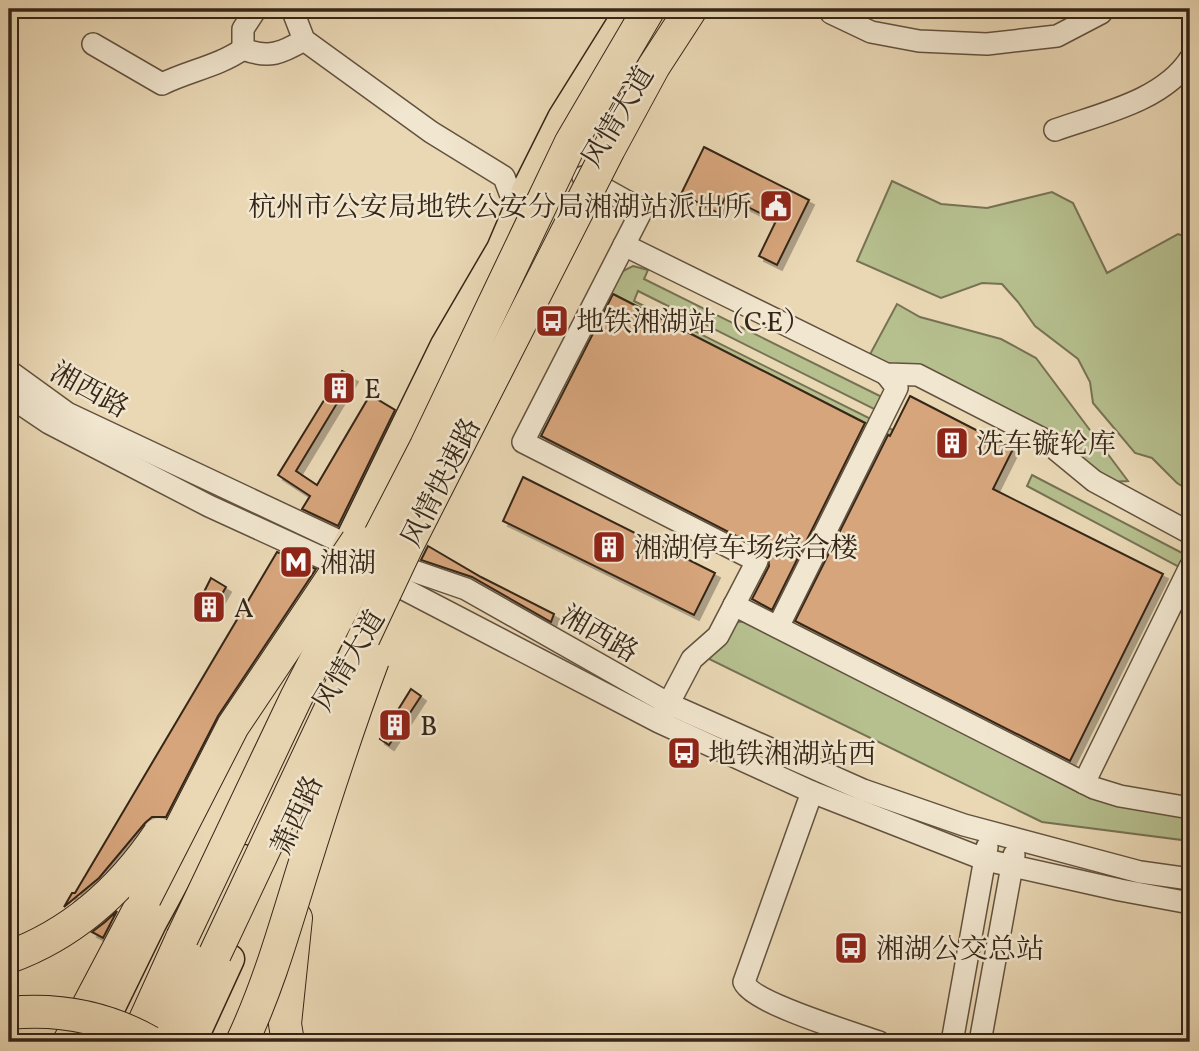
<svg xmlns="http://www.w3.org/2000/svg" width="1199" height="1051" font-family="Vollkorn,'Noto Serif SC',serif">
	<defs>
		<filter id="shadow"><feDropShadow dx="5" dy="5" stdDeviation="0" flood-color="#0004"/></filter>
	</defs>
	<rect width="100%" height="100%" fill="#ead8b5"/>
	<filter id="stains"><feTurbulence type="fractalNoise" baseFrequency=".00286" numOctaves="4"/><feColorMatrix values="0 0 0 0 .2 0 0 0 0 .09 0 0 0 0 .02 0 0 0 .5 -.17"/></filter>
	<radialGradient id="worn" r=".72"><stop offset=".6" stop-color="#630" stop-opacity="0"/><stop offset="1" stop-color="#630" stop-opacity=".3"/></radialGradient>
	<!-- green -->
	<g fill="#b6bf8e" stroke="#767253" stroke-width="2">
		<polygon points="892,181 941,204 987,208 1052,192 1073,203 1107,273 1178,234 1190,238 1190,491 1177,483 1152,458 1135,453 1093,403 1090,382 1078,359 1035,326 1018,302 1002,284 982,283 941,298 857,261"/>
		<polygon points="633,266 648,270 644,279 886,399 880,412 638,291 634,301 893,430 891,436 609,292 623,271"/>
		<polygon points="897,304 920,317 1001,339 1036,358 1128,481 1110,482 868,358"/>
		<polygon points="1032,475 1186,555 1179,567 1027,486"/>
		<polygon points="748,621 762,626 1076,791 1108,800 1190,813 1190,841 1042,822 705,657 738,622"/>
	</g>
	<!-- building -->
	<g fill="#d7a57c" stroke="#362618" stroke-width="2" filter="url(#shadow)">
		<polygon points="704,147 809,200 777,265 759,256 776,221 726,196 718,213 681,194"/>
		<polygon points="613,294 865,423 772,610 752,599 769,566 768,555 764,550 541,436"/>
		<polygon points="342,371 353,377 296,471 317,485 370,395 395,410 338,526 302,509 310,496 278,475"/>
		<polygon points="910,396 1013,449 993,489 1163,574 1070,761 795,621 888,435 890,436"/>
		<polygon points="523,477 715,573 694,615 503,521"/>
		<polygon points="428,546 481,577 554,614 551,622 472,577 421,560"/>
		<polygon points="277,552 316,569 218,716 166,817 152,817 145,823 99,878 64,907 72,893 75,893"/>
		<polygon points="211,578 226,587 218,601 204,592"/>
		<polygon points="411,689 421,696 389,745 380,739"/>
		<polygon points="117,911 103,938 92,932 105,922"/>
	</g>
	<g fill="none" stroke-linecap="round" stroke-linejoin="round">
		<defs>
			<g id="minor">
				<polyline points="292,9 304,40 431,132 504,177 510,193"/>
				<polyline points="829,9 831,13 871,32 919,41 987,44 1057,36 1101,13 1104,9"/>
				<path d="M93 44 162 84C188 71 219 66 243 49"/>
				<path d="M243 49C269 59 282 53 304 40"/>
				<polyline points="243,49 243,29 256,9"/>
				<path d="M1055 130C1100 114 1163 101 1190 59"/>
				<polyline points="583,177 642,210 523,442 757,561 718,636 692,659 663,714"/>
				<polyline points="624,245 886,374 918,375 1043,439 1094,481 1190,533"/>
				<polyline points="9,371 67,413 373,557 466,589 669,704 863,790 964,825 1140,872 1190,879"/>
				<polyline points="9,396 49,423 209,506 338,565 366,572 396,585 659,722 812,792 986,860 1120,890 1190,903"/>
				<polyline points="734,605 1094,788 1120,796 1190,808"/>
				<polyline points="778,627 897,388 886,374"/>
				<polyline points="1084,783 1190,567"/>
				<path d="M812 792 744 982C752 1003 854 1033 879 1042"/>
				<polyline points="952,1042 987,847"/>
				<polyline points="980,1042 1014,855"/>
			</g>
			<g id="major">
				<polyline points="492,350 515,296 558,217"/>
				<polyline points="340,560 445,345 501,249 527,188 562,118 630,9"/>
				<polyline points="94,1042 152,923 305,642"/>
				<polyline points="154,1042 243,859"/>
				<polyline points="192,1042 230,959"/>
			</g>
			<g id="highway">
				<polyline points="69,1042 145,898"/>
				<polyline points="135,1042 182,938"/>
				<polyline points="174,1042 215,954"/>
				<polyline points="288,1042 285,1024 296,918"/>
			</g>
		</defs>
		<!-- minor casing -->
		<use href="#minor" stroke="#63523f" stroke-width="24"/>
		<!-- major casing -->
		<use href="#major" stroke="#362618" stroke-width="31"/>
		<!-- highway casing -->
		<use href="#highway" stroke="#362618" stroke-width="34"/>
		<!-- minor -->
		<use href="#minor" stroke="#f1e6cf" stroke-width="21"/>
		<!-- major -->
		<use href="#major" stroke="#ead8b5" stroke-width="28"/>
		<!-- highway -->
		<use href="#highway" stroke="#ead8b5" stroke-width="32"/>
		<defs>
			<g id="highway-bridge">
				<polyline points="145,898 233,726 357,541"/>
				<polyline points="182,938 296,698 426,446 571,142 649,9"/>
				<polyline points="215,954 407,546 609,149 654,66 691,9"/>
				<path d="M9 957C72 934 122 889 159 834"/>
				<path d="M9 1013C59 1008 106 1017 150 1042"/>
				<path d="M242 1042C268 987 284 930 302 872 324 801 347 730 373 660"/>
			</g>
		</defs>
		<!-- highway-bridge casing -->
		<use href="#highway-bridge" stroke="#362618" stroke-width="34" stroke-linecap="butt"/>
		<!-- highway-bridge -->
		<use href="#highway-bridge" stroke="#ead8b5" stroke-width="32"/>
	</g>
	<!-- icons -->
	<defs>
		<symbol id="civic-square" viewBox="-11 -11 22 22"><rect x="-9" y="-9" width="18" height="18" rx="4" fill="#8f2418" stroke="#f1e6cf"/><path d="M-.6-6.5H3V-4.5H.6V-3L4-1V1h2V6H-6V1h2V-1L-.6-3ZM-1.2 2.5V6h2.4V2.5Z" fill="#fff"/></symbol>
		<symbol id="bus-square" viewBox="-11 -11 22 22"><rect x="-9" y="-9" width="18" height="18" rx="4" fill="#8f2418" stroke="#f1e6cf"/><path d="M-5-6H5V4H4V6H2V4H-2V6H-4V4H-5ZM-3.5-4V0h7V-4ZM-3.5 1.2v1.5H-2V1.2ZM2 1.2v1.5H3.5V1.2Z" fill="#fff"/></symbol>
		<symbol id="building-square" viewBox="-11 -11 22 22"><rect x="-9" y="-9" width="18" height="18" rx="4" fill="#8f2418" stroke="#f1e6cf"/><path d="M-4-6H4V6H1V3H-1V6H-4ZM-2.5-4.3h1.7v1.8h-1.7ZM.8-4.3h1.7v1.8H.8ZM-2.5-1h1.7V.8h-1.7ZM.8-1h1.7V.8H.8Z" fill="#fff"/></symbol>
		<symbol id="metro-square" viewBox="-11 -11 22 22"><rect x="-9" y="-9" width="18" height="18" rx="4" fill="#8f2418" stroke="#f1e6cf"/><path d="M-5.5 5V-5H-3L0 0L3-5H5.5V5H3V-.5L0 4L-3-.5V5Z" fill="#fff"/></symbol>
	</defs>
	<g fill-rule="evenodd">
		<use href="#civic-square" x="757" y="187" width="38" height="38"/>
		<use href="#bus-square" x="533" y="302" width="38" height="38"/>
		<use href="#building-square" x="320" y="369" width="38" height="38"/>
		<use href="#building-square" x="933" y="424" width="38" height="38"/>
		<use href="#building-square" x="590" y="528" width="38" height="38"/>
		<use href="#metro-square" x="277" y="543" width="38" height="38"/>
		<use href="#building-square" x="190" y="588" width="38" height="38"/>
		<use href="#building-square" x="376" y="706" width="38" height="38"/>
		<use href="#bus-square" x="665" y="734" width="38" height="38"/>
		<use href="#bus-square" x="832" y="929" width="38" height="38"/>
	</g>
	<g text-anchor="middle" stroke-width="5" stroke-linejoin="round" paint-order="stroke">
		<!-- street labels -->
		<g font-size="28" fill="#362618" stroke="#f1e6cf">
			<text transform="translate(617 116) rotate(-59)" y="10">风情大道</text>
			<text transform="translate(90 389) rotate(29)" y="10">湘西路</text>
			<text transform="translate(440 482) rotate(-63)" y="10">风情快速路</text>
			<text transform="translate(600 633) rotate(30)" y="10">湘西路</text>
			<text transform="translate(348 660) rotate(-59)" y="10">风情大道</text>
			<text transform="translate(296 815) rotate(-65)" y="10">萧西路</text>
		</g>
		<!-- poi labels -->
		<g font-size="28" fill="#362618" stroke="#f1e6cf" text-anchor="start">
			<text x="752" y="216" text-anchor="end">杭州市公安局地铁公安分局湘湖站派出所</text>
			<text x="576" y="331">地铁湘湖站（C·E）</text>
			<text x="364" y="398">E</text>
			<text x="976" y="453">洗车镟轮库</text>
			<text x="634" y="557">湘湖停车场综合楼</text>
			<text x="320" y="572">湘湖</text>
			<text x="234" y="617">A</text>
			<text x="420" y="735">B</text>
			<text x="708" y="763">地铁湘湖站西</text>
			<text x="876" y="958">湘湖公交总站</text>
		</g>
	</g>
	<!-- margin -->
	<rect width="1199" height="1051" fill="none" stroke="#ead8b5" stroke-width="35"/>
	<rect x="10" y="10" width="1178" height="1030" fill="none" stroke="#362618" stroke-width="3.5"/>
	<rect x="18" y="18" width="1164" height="1016" fill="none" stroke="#362618" stroke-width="2"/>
	<rect width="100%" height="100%" filter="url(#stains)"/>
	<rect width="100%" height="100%" fill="url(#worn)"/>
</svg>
